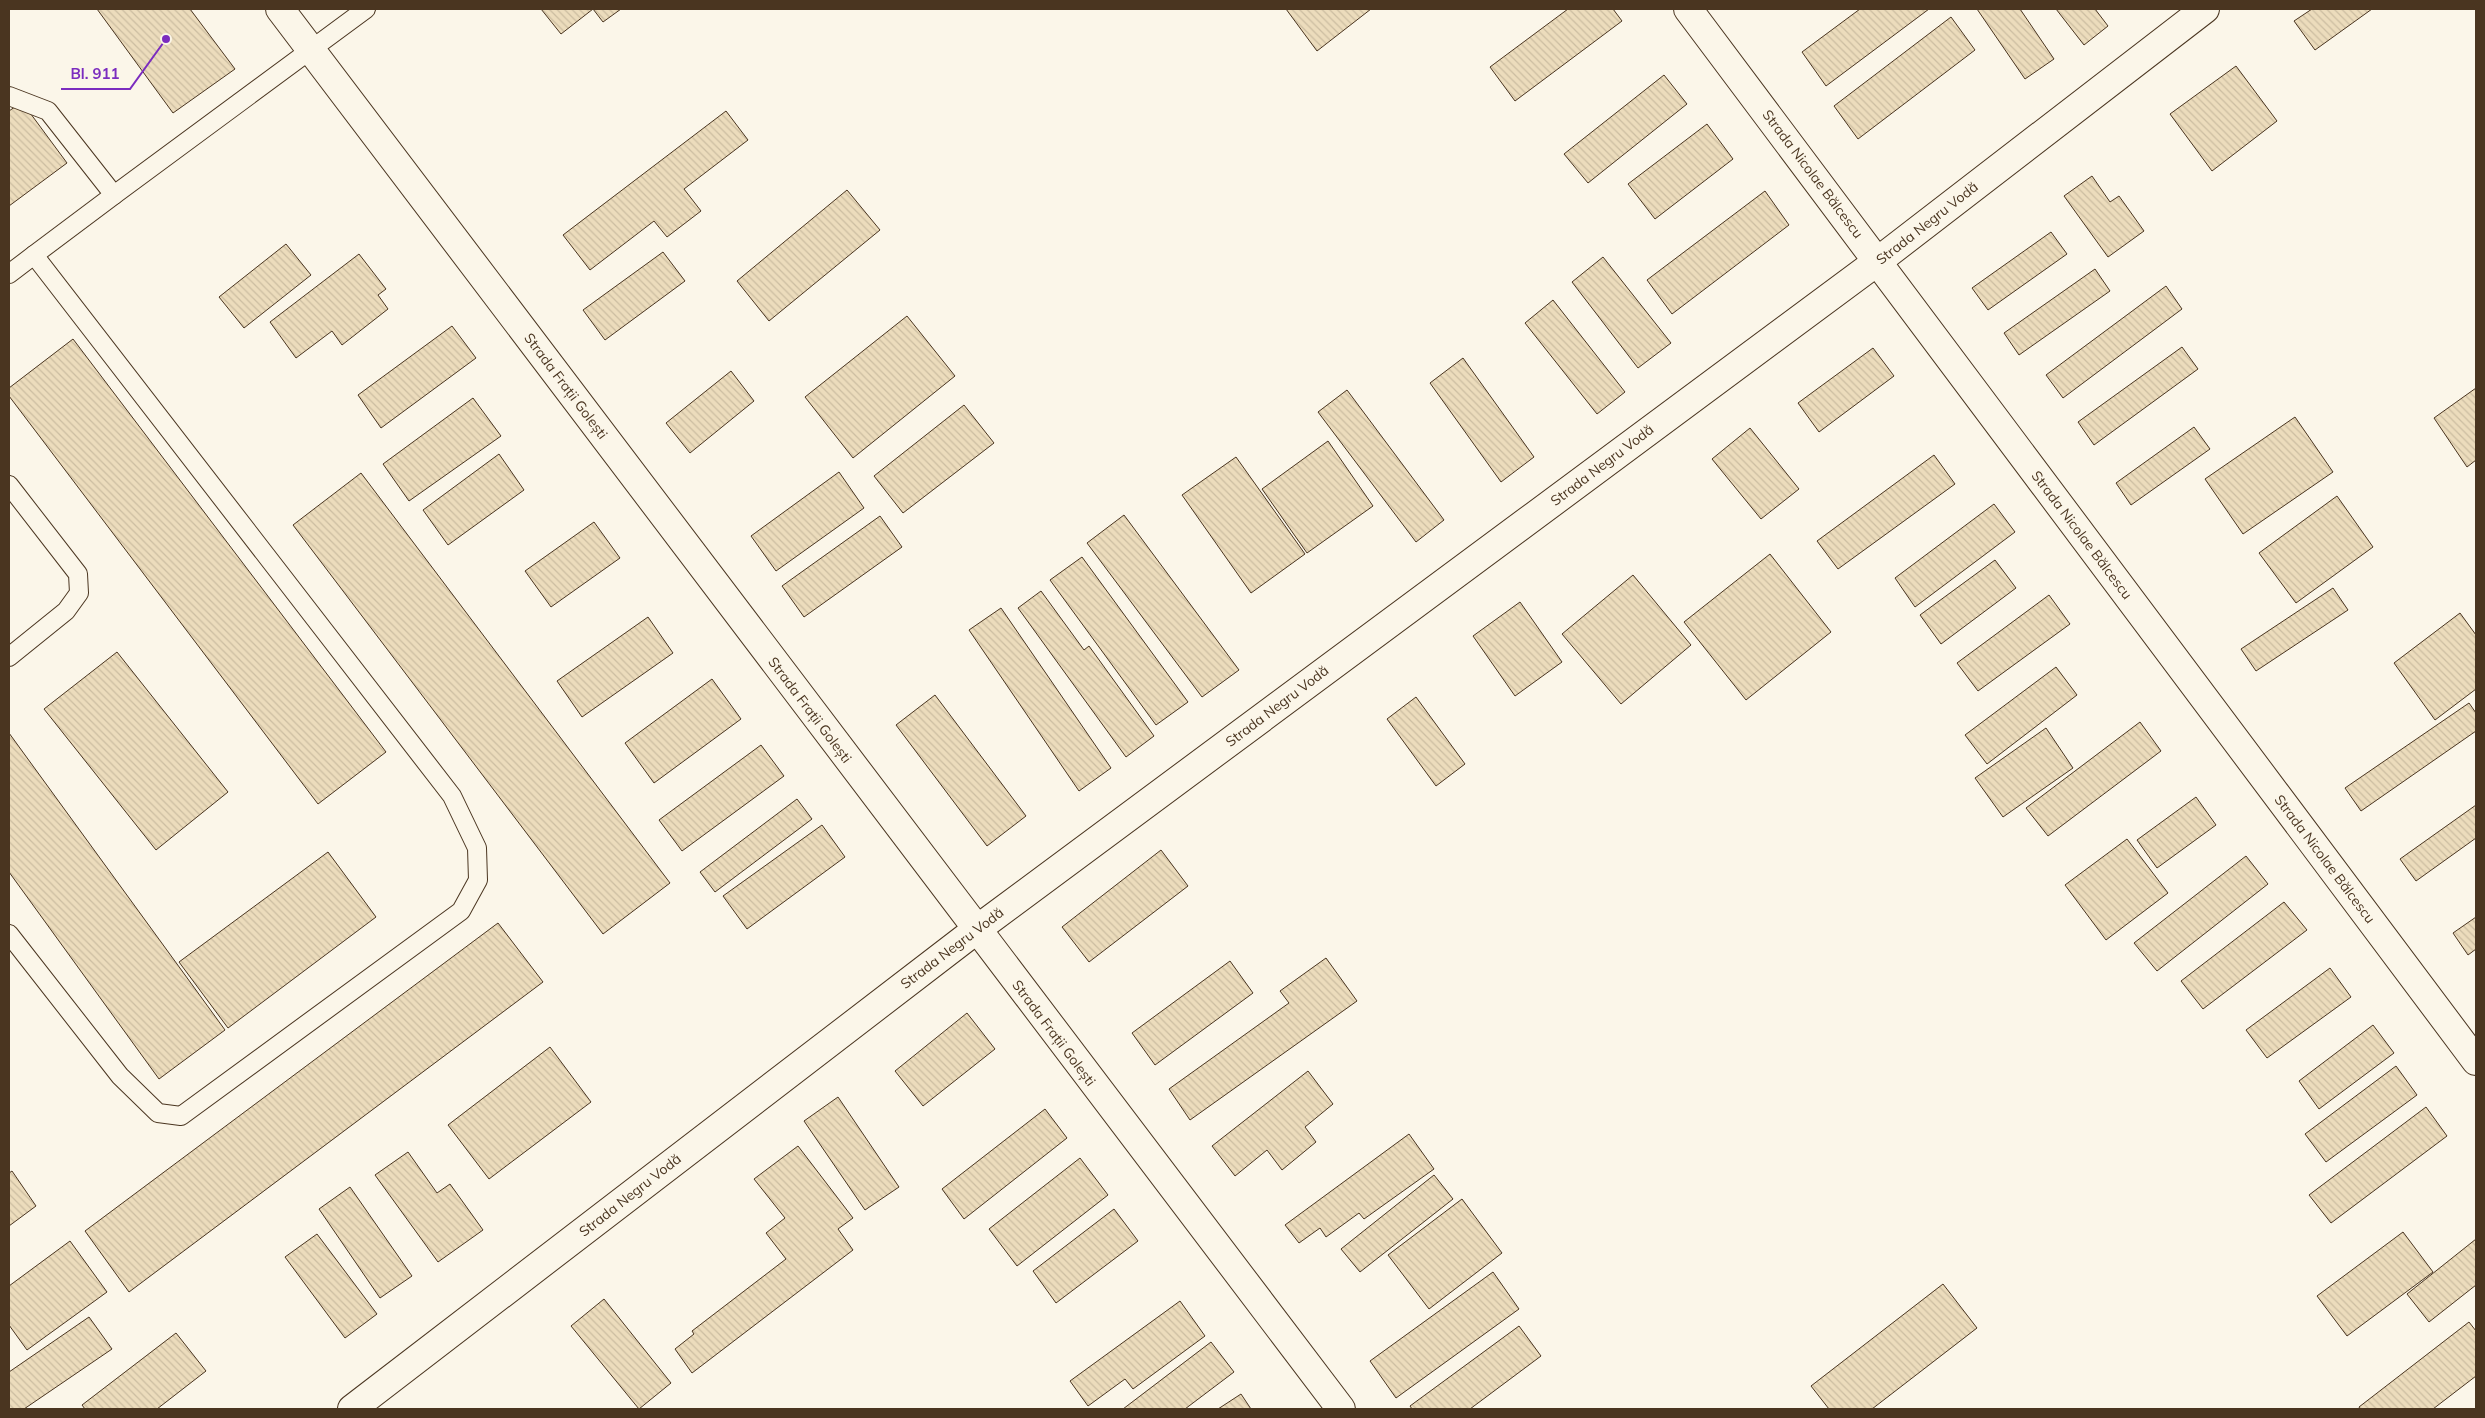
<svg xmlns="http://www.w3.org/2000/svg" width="2485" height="1418" font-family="Mulish,sans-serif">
	<defs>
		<pattern id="building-back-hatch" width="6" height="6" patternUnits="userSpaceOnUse" patternTransform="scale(1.25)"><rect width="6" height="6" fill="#ecdcbc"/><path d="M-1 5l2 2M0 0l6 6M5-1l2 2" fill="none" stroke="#ccbda1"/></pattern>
	</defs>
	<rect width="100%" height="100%" fill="#fbf6e9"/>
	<!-- building -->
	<g fill="url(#building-back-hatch)" stroke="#4a3520">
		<polygon points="97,9 190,9 235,69 173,113"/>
		<polygon points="541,9 593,9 561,34"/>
		<polygon points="593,9 621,9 603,22"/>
		<polygon points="1286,9 1371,9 1317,51"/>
		<polygon points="1568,9 1613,9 1622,21 1515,101 1490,67"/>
		<polygon points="1860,9 1929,9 1826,86 1802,52"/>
		<polygon points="1977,9 2020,9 2054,59 2025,79"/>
		<polygon points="2056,9 2095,9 2108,26 2084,45"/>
		<polygon points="2312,9 2372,9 2315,50 2294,21"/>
		<polygon points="1951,17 1975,50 1858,139 1834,106"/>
		<polygon points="2236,66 2277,121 2212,171 2170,114"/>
		<polygon points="1664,75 1687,104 1588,183 1564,154"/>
		<polygon points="22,102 67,163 9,206 9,111"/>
		<polygon points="726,111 748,140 684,189 701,211 667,237 654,221 590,270 563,235"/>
		<polygon points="1707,124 1733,159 1655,219 1628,184"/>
		<polygon points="2092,176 2110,202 2119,196 2144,231 2108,257 2064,196"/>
		<polygon points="847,190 880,230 769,321 737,281"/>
		<polygon points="1765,191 1789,225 1672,314 1647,280"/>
		<polygon points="2051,232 2067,254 1988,310 1972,288"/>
		<polygon points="286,244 311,275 244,328 219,297"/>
		<polygon points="663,252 685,281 605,340 583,310"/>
		<polygon points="359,254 386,289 378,295 388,309 342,345 332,331 296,358 270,322"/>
		<polygon points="1603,257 1671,343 1638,368 1572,282"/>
		<polygon points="2095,269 2110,291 2019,355 2004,333"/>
		<polygon points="2166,286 2182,309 2063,398 2046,375"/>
		<polygon points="1553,300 1625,392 1597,414 1525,323"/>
		<polygon points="907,316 955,376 853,458 805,397"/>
		<polygon points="452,326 476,358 381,428 358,395"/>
		<polygon points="73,339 386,752 318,804 9,396 9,388"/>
		<polygon points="2182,347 2198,369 2094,445 2078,422"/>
		<polygon points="1873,348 1894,376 1819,432 1798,403"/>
		<polygon points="1463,358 1534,457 1501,482 1430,383"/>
		<polygon points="731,371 754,401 690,453 666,423"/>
		<polygon points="2476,388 2476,460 2467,467 2434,418"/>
		<polygon points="1347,390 1444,520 1416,542 1318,412"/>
		<polygon points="473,398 501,436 409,501 383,464"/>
		<polygon points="964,405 994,443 903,513 874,476"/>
		<polygon points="2295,417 2333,472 2243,534 2205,479"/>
		<polygon points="2194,427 2210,449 2131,505 2116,483"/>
		<polygon points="1750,428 1799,489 1761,519 1712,459"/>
		<polygon points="1328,441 1373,506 1307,553 1262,489"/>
		<polygon points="499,454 524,490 448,545 423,510"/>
		<polygon points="1934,455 1955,484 1838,569 1817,541"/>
		<polygon points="1236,457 1305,554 1251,593 1182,495"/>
		<polygon points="839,472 864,508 776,571 751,536"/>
		<polygon points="361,473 670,883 603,934 293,525"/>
		<polygon points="2337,496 2373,547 2296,603 2259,553"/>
		<polygon points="1994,504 2015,532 1915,607 1895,578"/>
		<polygon points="1124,515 1239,670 1202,697 1087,543"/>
		<polygon points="880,516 902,547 804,617 782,586"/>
		<polygon points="594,522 620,558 551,607 525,571"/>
		<polygon points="1770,554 1831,632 1746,700 1684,622"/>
		<polygon points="1082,557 1188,702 1156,725 1050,580"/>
		<polygon points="1995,560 2016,588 1941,644 1920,615"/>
		<polygon points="1633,575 1691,645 1621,704 1562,634"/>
		<polygon points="2333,588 2348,610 2256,671 2241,649"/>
		<polygon points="1041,591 1084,650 1089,646 1154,736 1126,757 1018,608"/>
		<polygon points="2049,595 2070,624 1978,691 1957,663"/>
		<polygon points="1520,602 1562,662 1515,696 1473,636"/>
		<polygon points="1001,608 1111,768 1079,791 969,630"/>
		<polygon points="2460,613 2476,635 2476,689 2435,720 2394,663"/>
		<polygon points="648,617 673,653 582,717 557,681"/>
		<polygon points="117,652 228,792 156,850 44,709"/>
		<polygon points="2056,667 2077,695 1987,764 1965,735"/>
		<polygon points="712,679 741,719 654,783 625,743"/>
		<polygon points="935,695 1026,816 987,846 896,725"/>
		<polygon points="1416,697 1465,764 1436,786 1387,719"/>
		<polygon points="2469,703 2476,713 2476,731 2361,811 2345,788"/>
		<polygon points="2140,722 2161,751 2048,836 2026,808"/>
		<polygon points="2046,728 2073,768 2003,817 1975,778"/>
		<polygon points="9,733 225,1030 159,1079 9,872"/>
		<polygon points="761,745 784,776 682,851 659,820"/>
		<polygon points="2196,797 2216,825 2157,868 2137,840"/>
		<polygon points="797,799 812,819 715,892 700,872"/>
		<polygon points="2476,805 2476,838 2416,881 2400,859"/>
		<polygon points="822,825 845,857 747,929 723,896"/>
		<polygon points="2127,839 2168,893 2106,940 2065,885"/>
		<polygon points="1161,850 1188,886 1089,962 1062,927"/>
		<polygon points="328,852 376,917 228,1028 179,962"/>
		<polygon points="2246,856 2268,884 2157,971 2134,943"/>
		<polygon points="2284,902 2307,930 2203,1009 2181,981"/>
		<polygon points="2476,917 2476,949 2468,955 2453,933"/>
		<polygon points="498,923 543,982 129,1292 85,1231"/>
		<polygon points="1326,958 1357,1001 1190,1120 1169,1089 1289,1003 1280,991"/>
		<polygon points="1230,961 1253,993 1155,1065 1132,1033"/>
		<polygon points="2330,968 2351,997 2267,1058 2246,1030"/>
		<polygon points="967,1013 995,1049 923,1106 895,1071"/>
		<polygon points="2373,1025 2394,1053 2319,1109 2299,1081"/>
		<polygon points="550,1047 591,1102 489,1179 448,1125"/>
		<polygon points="2396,1066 2417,1095 2326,1162 2305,1134"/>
		<polygon points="1308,1071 1333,1104 1305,1127 1316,1142 1282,1170 1267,1150 1235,1176 1212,1146"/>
		<polygon points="838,1097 899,1187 865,1210 804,1121"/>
		<polygon points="2426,1107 2447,1136 2331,1223 2309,1195"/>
		<polygon points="1045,1109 1067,1138 964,1219 942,1189"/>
		<polygon points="1409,1134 1434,1169 1364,1219 1359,1213 1326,1237 1320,1228 1299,1243 1285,1225"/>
		<polygon points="798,1146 853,1218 838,1229 853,1250 692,1373 675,1349 694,1334 692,1331 786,1259 766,1233 785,1218 754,1179"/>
		<polygon points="408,1152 437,1193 450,1184 483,1230 438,1262 375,1175"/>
		<polygon points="1080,1158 1108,1195 1017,1266 989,1229"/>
		<polygon points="12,1171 36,1206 9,1226 9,1173"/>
		<polygon points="1434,1175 1453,1199 1360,1272 1341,1249"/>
		<polygon points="350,1187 412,1276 380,1298 319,1209"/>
		<polygon points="1462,1199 1502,1253 1429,1309 1388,1255"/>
		<polygon points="1114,1209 1138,1241 1056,1303 1033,1271"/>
		<polygon points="2403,1232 2433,1272 2347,1336 2317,1296"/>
		<polygon points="317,1234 377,1314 345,1338 285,1257"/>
		<polygon points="2476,1239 2476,1285 2429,1322 2407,1294"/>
		<polygon points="70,1241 107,1292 27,1350 9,1325 9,1286"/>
		<polygon points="1493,1272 1519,1309 1396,1398 1370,1361"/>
		<polygon points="1943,1284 1977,1328 1872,1409 1829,1409 1811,1386"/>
		<polygon points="604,1299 671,1383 639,1409 571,1326"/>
		<polygon points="1180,1301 1205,1336 1133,1389 1125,1379 1088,1406 1070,1381"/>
		<polygon points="89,1317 112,1349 24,1409 9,1409 9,1372"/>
		<polygon points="2469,1322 2476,1331 2476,1376 2433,1409 2360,1409 2359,1407"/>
		<polygon points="1519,1326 1541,1356 1470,1409 1412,1409 1410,1406"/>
		<polygon points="176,1333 206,1371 157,1409 85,1409 82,1405"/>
		<polygon points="1211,1342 1234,1372 1185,1409 1123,1409"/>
		<polygon points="1241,1394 1251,1409 1218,1409"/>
	</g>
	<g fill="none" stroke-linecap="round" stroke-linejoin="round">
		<defs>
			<g id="service">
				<polyline points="9,96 48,111 114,195 366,9"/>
				<polyline points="34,255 114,195"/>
				<polyline points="9,274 34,255 452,796 477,848 478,880 461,911 181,1116 158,1113 120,1076 9,934"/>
				<polyline points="9,485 78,574 79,593 66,611 9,657"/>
			</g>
			<g id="minor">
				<polyline points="280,9 1341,1409"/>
				<polyline points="1688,9 2476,1061"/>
				<polyline points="352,1409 976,930 1878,261 2205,9"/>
			</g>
		</defs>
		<!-- service casing -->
		<use href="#service" stroke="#4a3520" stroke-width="20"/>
		<!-- minor casing -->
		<use href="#minor" stroke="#4a3520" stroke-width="30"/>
		<!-- service -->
		<use href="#service" stroke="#fbf6e9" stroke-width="18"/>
		<!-- minor -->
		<use href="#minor" stroke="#fbf6e9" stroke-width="28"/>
	</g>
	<g text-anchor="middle" stroke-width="4" stroke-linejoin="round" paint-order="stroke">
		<!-- street labels -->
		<g font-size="14" fill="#4a3520" stroke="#fbf6e9">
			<text transform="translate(1813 174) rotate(53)" y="5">Strada Nicolae Bălcescu</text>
			<text transform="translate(1927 223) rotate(-38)" y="5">Strada Negru Vodă</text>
			<text transform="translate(566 386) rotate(53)" y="5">Strada Frații Golești</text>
			<text transform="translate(1602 465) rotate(-37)" y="5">Strada Negru Vodă</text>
			<text transform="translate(2082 535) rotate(53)" y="5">Strada Nicolae Bălcescu</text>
			<text transform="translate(1277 706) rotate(-37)" y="5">Strada Negru Vodă</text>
			<text transform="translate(810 710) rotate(53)" y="5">Strada Frații Golești</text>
			<text transform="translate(2325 859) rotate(53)" y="5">Strada Nicolae Bălcescu</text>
			<text transform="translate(952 948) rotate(-37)" y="5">Strada Negru Vodă</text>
			<text transform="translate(1054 1033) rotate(53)" y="5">Strada Frații Golești</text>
			<text transform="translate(630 1195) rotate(-38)" y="5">Strada Negru Vodă</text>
		</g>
	</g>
	<!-- callouts -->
	<path fill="none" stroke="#7b2cbf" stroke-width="2" d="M166 39L130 89H61"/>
	<circle fill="#7b2cbf" stroke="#fbf6e9" stroke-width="2" cx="166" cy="39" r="5"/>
	<g font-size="15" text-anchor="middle" font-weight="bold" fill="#7b2cbf" stroke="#fbf6e9" stroke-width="4" stroke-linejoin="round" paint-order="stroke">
		<text x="95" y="79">Bl. 911</text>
	</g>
	<!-- border -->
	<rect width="2485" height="1418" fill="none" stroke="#4a3520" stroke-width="20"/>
</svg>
